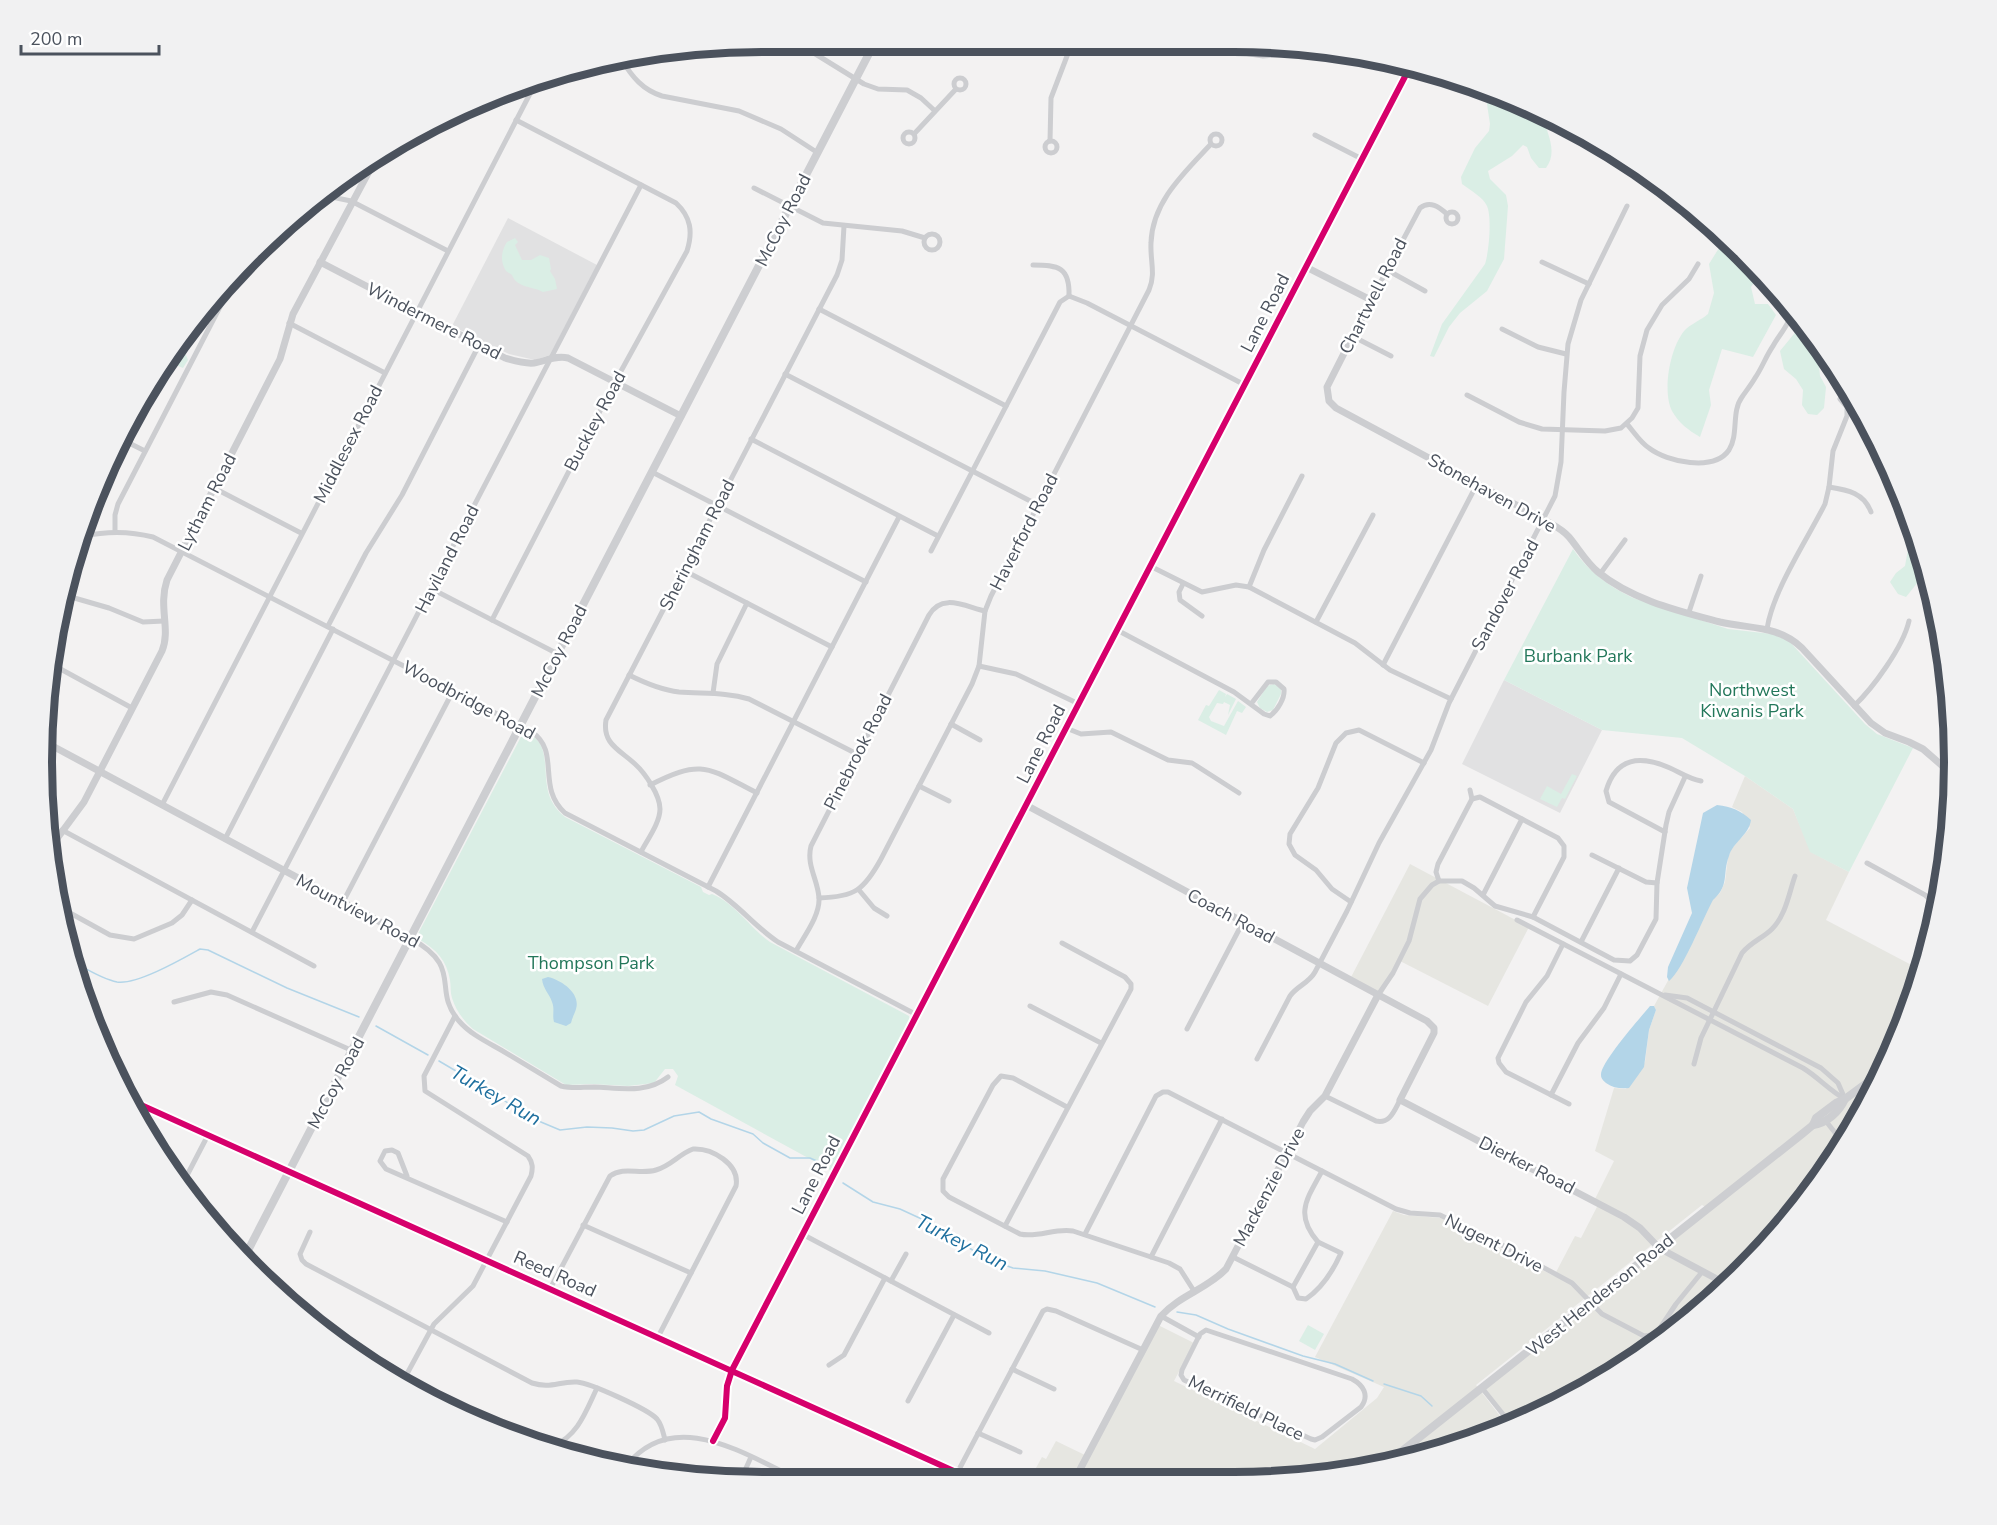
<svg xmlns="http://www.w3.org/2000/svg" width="1997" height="1525" font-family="'Nunito Sans',sans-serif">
	<rect width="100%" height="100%" fill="#f3f2f2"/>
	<!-- commercial -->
	<g fill="#e6e6e1">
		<polygon points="1745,776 1793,809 1811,852 1849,872 1826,920 1921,970 1900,1039 1833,1163 1819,1180 1795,1197 1799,1204 1744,1272 1634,1362 1510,1423 1482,1388 1707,1208 1702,1205 1476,1385 1507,1425 1466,1445 1328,1477 1031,1477 1042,1457 1046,1459 1056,1441 1087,1456 1156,1324 1194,1343 1174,1381 1315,1449 1377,1398 1384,1387 1315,1357 1393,1211 1404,1215 1441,1218 1554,1276 1575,1236 1581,1238 1599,1203 1594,1201 1614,1161 1595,1151 1614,1088 1626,1089 1645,1062 1649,1030 1656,1010 1654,1006 1713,899 1720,893 1725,882 1728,857 1732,848 1750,828 1742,812 1732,807"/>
		<polygon points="1410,864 1529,927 1488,1006 1400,961 1381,997 1349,981"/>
	</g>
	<!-- education -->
	<g fill="#e1e1e2">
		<polygon points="508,218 597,265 550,355 535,360 509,354 452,326"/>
		<polygon points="1504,680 1602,730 1560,813 1462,764"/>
	</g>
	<!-- green -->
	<g fill="#daeee5">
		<path d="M1485 91 1540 111C1546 130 1559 151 1546 168H1539L1531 158 1527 147 1523 145 1512 156 1488 171 1490 179 1506 195 1508 206 1504 259 1487 291 1460 313 1449 327 1434 357 1430 356 1442 324 1485 264C1489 252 1492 217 1487 206 1483 197 1470 190 1462 184L1461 177 1475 148 1489 131 1490 124Z"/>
		<path d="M515 238 518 242 515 245 522 260H531L540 255 549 258 551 269 550 271 555 279 557 289 543 292C532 286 517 288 512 275L506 271C500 262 501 251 507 242Z"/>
		<path d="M1729 240 1744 253 1761 273 1751 287 1755 304H1768L1776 315 1753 357 1722 349 1709 390 1711 405 1700 437C1688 430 1679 423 1672 411 1662 391 1670 347 1685 330 1691 324 1701 320 1708 314L1714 293 1709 264 1719 248Z"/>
		<polygon points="1800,321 1825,352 1819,365 1820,376 1826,387 1824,408 1817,415 1808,414 1802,405 1803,390 1796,379 1784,369 1780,351 1798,329"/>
		<polygon points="178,351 186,355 188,360 183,368 169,362"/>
		<polygon points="1912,527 1929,583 1918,582 1906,597 1898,594 1890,582 1896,573 1905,566"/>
		<path d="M1573 549C1588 571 1608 586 1633 598L1728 629 1772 634 1789 641 1865 724 1877 734 1913 748 1849 872 1810 852 1793 809 1745 776 1682 738 1602 730 1504 680Z"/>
		<polygon points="1274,684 1281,689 1281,694 1273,710 1267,712 1260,708 1257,702 1267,686"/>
		<polygon points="1219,690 1226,694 1225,697 1227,694 1236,699 1228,715 1230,705 1224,702 1223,704 1217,703 1209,717 1211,721 1224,726 1238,701 1246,707 1242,713 1237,711 1226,735 1198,720 1206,705 1209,706"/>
		<path d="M527 732C561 750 530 789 565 817L701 887 703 892 709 895 712 894C736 904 750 928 770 942L909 1016 910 1021 832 1171 675 1085 678 1076 673 1069H665L654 1083 628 1086 592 1084 566 1085 473 1029C464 1021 456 1011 452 998 450 992 451 986 450 980 447 961 436 949 420 940L418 934 523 733Z"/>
		<polygon points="1572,774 1577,776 1565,799 1562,798 1557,807 1540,799 1547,786 1561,794"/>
		<polygon points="1308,1325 1324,1334 1315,1350 1299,1341"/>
	</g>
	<!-- water -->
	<g fill="#b3d5e8">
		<path d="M1717 805C1732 807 1740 810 1751 820 1749 835 1733 842 1729 856 1722 874 1730 885 1713 900 1703 918 1683 970 1669 981L1667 977 1668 967 1692 913 1687 888 1703 813Z"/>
		<path d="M548 977C561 980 581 993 576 1009 575 1013 572 1018 571 1023L566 1026 554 1022C552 1015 555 1009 552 1002 549 993 543 989 542 979Z"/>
		<path d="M1650 1006H1654L1656 1010 1649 1030 1644 1067 1629 1088C1621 1089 1613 1088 1606 1083 1604 1081 1601 1079 1601 1075 1600 1063 1641 1017 1650 1006Z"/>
	</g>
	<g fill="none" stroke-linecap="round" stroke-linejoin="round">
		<!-- stream -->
		<g stroke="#b3d5e8" stroke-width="1.5">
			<path d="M70 960C85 968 101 979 117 982 137 985 182 959 200 949L208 950 287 988 359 1017"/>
			<polyline points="376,1026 428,1055"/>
			<polyline points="439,1061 490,1091 529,1117 560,1130 587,1127 612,1128 633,1131 644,1130 674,1116 699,1112 711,1119 753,1134 763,1143 790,1158 810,1158 826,1165"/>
			<polyline points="843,1183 873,1202 900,1209 926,1221 987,1259 1013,1268 1045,1271 1097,1283 1155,1307"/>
			<polyline points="1177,1312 1196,1315 1228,1329 1303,1356 1335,1364 1373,1381"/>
			<polyline points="1384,1384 1421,1396 1432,1406"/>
		</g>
		<!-- minor -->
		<g stroke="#cccdd0" stroke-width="5">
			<polyline points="796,42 864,84 878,89 907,90 921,98 935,111"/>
			<polyline points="1179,43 1263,56 1326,51"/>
			<path d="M622 60C632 77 643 90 662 96L739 111 781 129 818 153"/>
			<circle cx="960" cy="84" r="6"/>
			<circle cx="909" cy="138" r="6"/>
			<circle cx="1216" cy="140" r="6"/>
			<polyline points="914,134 956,89"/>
			<polyline points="1315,135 1362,159"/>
			<circle cx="1051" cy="147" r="6"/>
			<polyline points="1050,141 1051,98 1072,43"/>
			<polyline points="754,188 823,223 902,231 925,238"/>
			<polyline points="327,196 351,201 448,251"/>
			<circle cx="1452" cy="218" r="6"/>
			<circle cx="932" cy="242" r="8"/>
			<polyline points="1542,262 1589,284"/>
			<path d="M1033 265C1058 265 1070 267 1069 296"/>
			<polyline points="1387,270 1425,291"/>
			<polyline points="1069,296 1087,303 1245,385"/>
			<path d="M1371 300 1420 208C1430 200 1439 207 1447 214"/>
			<polyline points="819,309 1006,406"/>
			<polyline points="289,323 385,373"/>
			<polyline points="1502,329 1538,347 1566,354"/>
			<polyline points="1352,336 1391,356"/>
			<polyline points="785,374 1038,505"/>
			<polyline points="1467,395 1519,422 1542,429 1605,431 1621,428 1632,418 1638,408 1640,356 1647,330 1662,305 1689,279 1698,264"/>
			<path d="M1627 424C1634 432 1640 442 1649 448 1667 462 1714 472 1729 450 1739 434 1731 412 1742 397 1746 391 1751 385 1755 378 1762 368 1766 356 1773 346 1780 333 1790 325 1791 310"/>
			<polyline points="751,439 938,536"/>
			<polyline points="123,440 145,451"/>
			<polyline points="652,472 866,582"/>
			<path d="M1829 487C1848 490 1864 493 1871 512"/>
			<polyline points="214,488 301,533"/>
			<polyline points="115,532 115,515 118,504 237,274"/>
			<path d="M83 536C107 531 130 531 153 537L532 732C561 752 536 787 565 813L716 891C739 905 755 927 778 942L917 1015"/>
			<polyline points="931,551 1060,302 1069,296"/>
			<polyline points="1150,566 1202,592 1236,585 1249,587 1355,643 1390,670 1451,699"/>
			<polyline points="683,570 832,647"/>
			<polyline points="1600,574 1625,540"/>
			<polyline points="1183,584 1179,592 1180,600 1202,616"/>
			<polyline points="1249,587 1264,550 1302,476"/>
			<polyline points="432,589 558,654"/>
			<polyline points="64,595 109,608 143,622 164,621"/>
			<polyline points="1689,612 1701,576"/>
			<path d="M492 620 615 382 687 251C693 232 691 217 676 203L516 120"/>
			<polyline points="1316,622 1373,515"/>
			<polyline points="328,626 366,553 402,495 479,345"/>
			<path d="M1767 629C1773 590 1807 540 1825 504L1829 487 1833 451 1847 416V407L1840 399"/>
			<path d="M1117 630 1234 692 1264 714 1270 716C1278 710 1285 698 1284 689L1276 682H1268L1251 704"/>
			<polyline points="1383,665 1477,484"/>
			<polyline points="55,666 132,708"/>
			<polyline points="979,666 1016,674 1079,704"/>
			<path d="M629 675C645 683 661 690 679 692 703 694 726 692 749 699L857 754"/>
			<polyline points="713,693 717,664 747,603"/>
			<path d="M1854 706C1873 688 1903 647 1909 621"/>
			<polyline points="951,724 980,740"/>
			<polyline points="1066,728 1081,734 1111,732 1168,760 1192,763 1239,793"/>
			<path d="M650 785C703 758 708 768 757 793"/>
			<polyline points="919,786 949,801"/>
			<polyline points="1472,799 1480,797 1558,838 1564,846 1564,857 1533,917"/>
			<polyline points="162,805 535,84"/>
			<polyline points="62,830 314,966"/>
			<path d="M1665 832 1609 802 1606 791C1616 757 1640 755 1670 768 1681 773 1689 779 1701 781"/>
			<polyline points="225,839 333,629"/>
			<path d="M641 852C647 840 660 823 660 809 660 795 645 773 635 764 620 750 602 744 606 720L837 275 842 260 844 226"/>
			<polyline points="1592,855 1646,882 1657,883"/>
			<polyline points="1867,863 1925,895 1940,908"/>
			<polyline points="1439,881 1436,872 1438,864 1472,799 1470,790"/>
			<polyline points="708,887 899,517"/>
			<polyline points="859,890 874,908 887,916"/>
			<polyline points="1483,895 1522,819"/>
			<path d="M819 898C855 897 864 890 881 859L972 684 979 666 985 611 991 596 1149 290C1156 274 1150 260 1151 243 1152 202 1184 173 1211 144"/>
			<polyline points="343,902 453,691"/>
			<polyline points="1351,902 1332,889 1316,870 1295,855 1289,844 1290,834 1318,788 1336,743 1346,733 1359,730 1424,763"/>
			<polyline points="61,908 110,935 134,939 172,923 182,915 192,900"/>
			<path d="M1517 920 1803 1068C1818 1077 1830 1091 1845 1099"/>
			<polyline points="252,932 641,185"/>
			<path d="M410 938C465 968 431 989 459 1021 470 1034 487 1042 501 1050 521 1062 541 1074 561 1086 573 1089 582 1087 594 1087 620 1088 646 1094 668 1077"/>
			<polyline points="1581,942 1619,868"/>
			<polyline points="1563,944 1547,976 1526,1002 1498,1058 1499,1063 1506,1072 1569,1104"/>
			<path d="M796 951C804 936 820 916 819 898 818 880 806 865 811 846L929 615C942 593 964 606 985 611"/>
			<polyline points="1378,995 1393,973 1409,941 1420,899 1432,885 1439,881 1462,881 1474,888 1495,906 1533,917 1614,960 1630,961 1637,955 1656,919 1657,883 1666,825 1669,812 1685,777"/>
			<polyline points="1665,995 1687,998 1821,1068 1838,1083 1845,1099"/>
			<polyline points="84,1002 91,1005"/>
			<polyline points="174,1002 211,992 227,995 353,1051"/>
			<polyline points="1030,1006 1101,1043"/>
			<polyline points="1187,1029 1243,922"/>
			<path d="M1257 1059 1290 996C1297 986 1309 983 1315 972L1347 911 1379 843 1431 750 1449 703 1555 496 1561 462 1564 392 1568 344 1581 300 1627 206"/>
			<path d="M1694 1064 1701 1038 1742 953C1751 942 1763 938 1772 929 1786 915 1789 893 1795 876"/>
			<polyline points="1551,1095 1578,1043 1604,1008 1621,974"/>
			<path d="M1325 1096 1376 1121C1390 1124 1394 1111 1400 1100"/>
			<path d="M1067 1107 1013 1078 1001 1076 993 1085 943 1179V1191L949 1197 1020 1234C1038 1238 1054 1228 1073 1231L1169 1263 1180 1269 1194 1291"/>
			<polyline points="1825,1120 1844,1144"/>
			<polyline points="407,1176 398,1153 392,1150 385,1151 380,1161 386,1169 507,1222"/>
			<polyline points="182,1185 208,1135"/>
			<polyline points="583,1225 691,1273"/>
			<polyline points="1005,1226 1131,989 1131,984 1125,977 1062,943"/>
			<path d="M310 1232 300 1254 302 1260 306 1264 532 1383C551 1389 559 1381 577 1382 590 1383 648 1409 657 1419 662 1425 663 1432 665 1440"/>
			<polyline points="802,1234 989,1333"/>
			<polyline points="1085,1234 1156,1096 1163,1092 1168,1092 1396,1209 1410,1213 1440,1215 1500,1244 1572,1283 1602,1314 1644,1336 1652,1335 1658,1331 1676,1304 1702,1272"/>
			<polyline points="1151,1257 1222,1119"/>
			<path d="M1233 1257 1293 1287 1318 1242C1294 1214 1307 1199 1322 1171"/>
			<polyline points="891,1281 906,1254"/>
			<path d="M1293 1287 1298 1298 1306 1299C1322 1288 1333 1271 1341 1253L1318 1242"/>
			<path d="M550 1289 610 1176C624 1166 640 1175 656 1170 671 1166 679 1154 693 1149 712 1148 740 1164 736 1186L658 1337"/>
			<polyline points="1161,1316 1199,1337"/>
			<path d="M1206 1330 1352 1379C1363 1385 1370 1395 1361 1407L1322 1437 1315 1440 1311 1439 1184 1380 1181 1375 1182 1370 1200 1334Z"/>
			<polyline points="829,1365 844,1355 885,1278"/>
			<polyline points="1012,1369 1054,1389"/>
			<path d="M402 1383 434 1324 473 1286 531 1176C533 1168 533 1163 528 1156L425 1091 424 1076 455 1016"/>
			<polyline points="1482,1388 1510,1423"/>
			<polyline points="908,1401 954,1315"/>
			<polyline points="978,1433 1020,1452"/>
			<polyline points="713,1441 725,1418 727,1386 732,1370"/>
			<path d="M553 1446C578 1436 586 1411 597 1388"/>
			<path d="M626 1466C673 1407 742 1453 794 1477"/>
			<polyline points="742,1477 751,1457"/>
			<polyline points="955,1477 1043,1311 1047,1309 1056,1311 1143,1350"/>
		</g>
		<!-- tertiary -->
		<g stroke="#cccdd0" stroke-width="7">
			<path d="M320 262 505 358C515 361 524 364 534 363 546 361 556 355 568 358L681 416"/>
			<path d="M1306 267 1371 300 1327 387 1329 401 1336 408 1550 523C1557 527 1564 531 1569 537 1579 549 1586 562 1598 572 1632 600 1679 611 1720 622 1750 629 1778 625 1802 648L1871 723 1885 733 1909 742 1923 749 1954 776"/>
			<polyline points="45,742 410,938"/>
			<polyline points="1026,805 1427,1021 1434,1028 1434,1033 1400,1100 1624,1217 1640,1228 1659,1248 1728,1285"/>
			<path d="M53 844 84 802 162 651C171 629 158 607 167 580L280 359 293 314 375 160"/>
			<polyline points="732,1370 1411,65"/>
			<path d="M1076 1477 1161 1316C1180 1295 1207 1289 1226 1269L1303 1122 1310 1111 1325 1096 1378 995"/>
		</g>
		<!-- secondary -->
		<g stroke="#cdced1" stroke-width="8">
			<polyline points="130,1100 967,1477"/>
			<path d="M1813 1125C1827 1123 1839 1112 1845 1099"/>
			<polyline points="243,1260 875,42"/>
			<polyline points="1387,1463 1802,1134 1813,1125 1816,1118 1836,1103 1845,1099 1883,1071"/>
		</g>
		<defs>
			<g id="cycleway">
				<polyline points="130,1100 967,1477"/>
				<polyline points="713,1441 725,1418 727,1386 732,1370 1411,65"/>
			</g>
		</defs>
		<!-- cycleway casing -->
		<use href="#cycleway" stroke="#fff" stroke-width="10"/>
		<!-- cycleway -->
		<use href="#cycleway" stroke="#d6006c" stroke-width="6"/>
	</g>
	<g text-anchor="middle" stroke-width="5" stroke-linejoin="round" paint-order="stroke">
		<!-- street labels -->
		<g font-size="18" fill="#4b525d" stroke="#fff">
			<text transform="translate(783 220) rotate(-63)" y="6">McCoy Road</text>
			<text transform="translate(1373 296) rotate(-63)" y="6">Chartwell Road</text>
			<text transform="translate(1265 313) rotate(-63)" y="6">Lane Road</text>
			<text transform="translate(434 321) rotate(27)" y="6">Windermere Road</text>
			<text transform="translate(595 421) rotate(-62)" y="6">Buckley Road</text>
			<text transform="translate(348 444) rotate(-63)" y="6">Middlesex Road</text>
			<text transform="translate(1492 493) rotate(29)" y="6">Stonehaven Drive</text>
			<text transform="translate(207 502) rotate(-63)" y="6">Lytham Road</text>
			<text transform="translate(1024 532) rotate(-63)" y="6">Haverford Road</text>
			<text transform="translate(697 545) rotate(-63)" y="6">Sheringham Road</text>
			<text transform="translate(447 559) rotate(-63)" y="6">Haviland Road</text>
			<text transform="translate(1505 595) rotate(-62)" y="6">Sandover Road</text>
			<text transform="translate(559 651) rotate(-63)" y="6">McCoy Road</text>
			<text transform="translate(469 700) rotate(28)" y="6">Woodbridge Road</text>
			<text transform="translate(1041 744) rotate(-63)" y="6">Lane Road</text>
			<text transform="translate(858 752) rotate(-63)" y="6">Pinebrook Road</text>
			<text transform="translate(358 911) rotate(28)" y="6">Mountview Road</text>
			<text transform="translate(1231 916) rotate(28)" y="6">Coach Road</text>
			<text transform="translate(336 1083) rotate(-62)" y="6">McCoy Road</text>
			<text transform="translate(1527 1165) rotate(27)" y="6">Dierker Road</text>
			<text transform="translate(816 1175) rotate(-63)" y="6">Lane Road</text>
			<text transform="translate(1269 1187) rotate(-62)" y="6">Mackenzie Drive</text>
			<text transform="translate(1494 1243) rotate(27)" y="6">Nugent Drive</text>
			<text transform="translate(555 1274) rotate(24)" y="6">Reed Road</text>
			<text transform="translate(1600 1295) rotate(-39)" y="6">West Henderson Road</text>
			<text transform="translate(1246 1408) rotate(26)" y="6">Merrifield Place</text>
		</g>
		<!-- park labels -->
		<g font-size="18" fill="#23775a" stroke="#fff">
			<text x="1578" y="662">Burbank Park</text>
			<text x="1752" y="696">Northwest<tspan x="1752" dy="21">Kiwanis Park</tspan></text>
			<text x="591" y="969">Thompson Park</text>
		</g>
		<!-- water labels -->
		<g font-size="20" font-style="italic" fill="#1e6f9e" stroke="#fff">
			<text transform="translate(496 1095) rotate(30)" y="7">Turkey Run</text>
			<text transform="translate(962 1242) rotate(27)" y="7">Turkey Run</text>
		</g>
	</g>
	<!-- crop -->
	<path d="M0 0H1997V1525H0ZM762 52H1234A710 710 0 0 1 1944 762V762A710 710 0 0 1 1234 1472H762A710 710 0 0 1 52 762V762A710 710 0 0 1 762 52Z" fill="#f1f1f2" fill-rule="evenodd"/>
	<path fill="none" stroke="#4b525d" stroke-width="8" d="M762 52H1234A710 710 0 0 1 1944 762V762A710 710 0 0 1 1234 1472H762A710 710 0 0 1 52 762V762A710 710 0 0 1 762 52Z"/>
	<!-- scale -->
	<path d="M21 45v9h138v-9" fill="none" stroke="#4b525d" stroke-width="3"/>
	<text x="30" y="45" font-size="18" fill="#4b525d" stroke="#ffffff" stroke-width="4.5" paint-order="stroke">200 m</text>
</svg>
